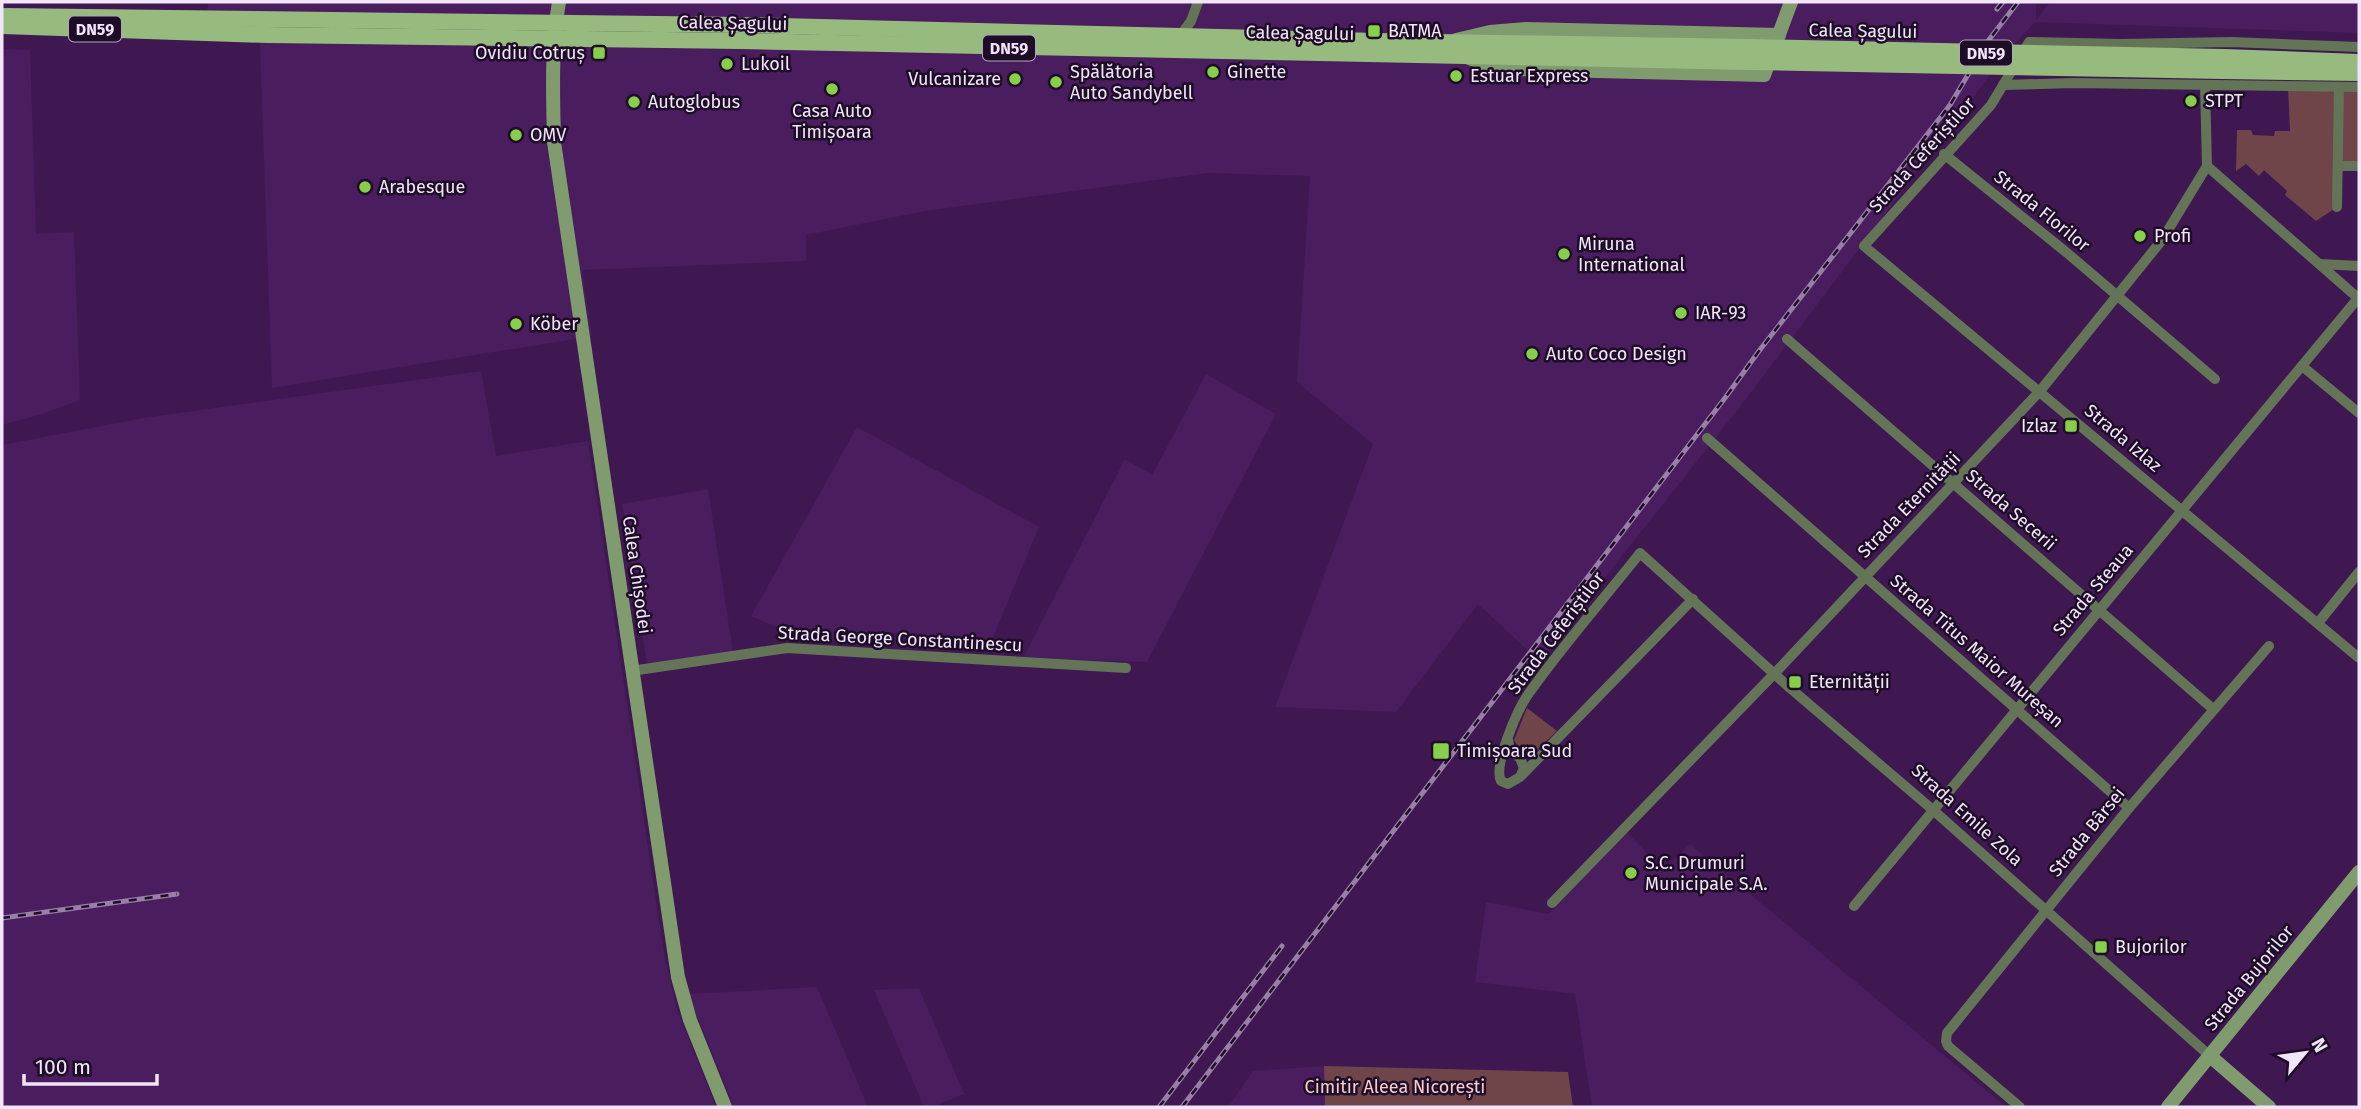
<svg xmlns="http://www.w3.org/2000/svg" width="2361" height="1109" font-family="'Fira Sans',sans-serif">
	<rect width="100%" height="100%" fill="#3f1852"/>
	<!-- built -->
	<g fill="#491d5e">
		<polygon points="208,2 2036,2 2036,21 2050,2 2359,2 2359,33 2035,22 2005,55 1743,403 1539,661 1478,604 1396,712 1275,707 1373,444 1297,382 1310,176 1208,173 925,211 806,235 806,261 582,270 592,336 272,388 259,15 207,13"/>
		<polygon points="2,49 30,50 36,234 74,232 80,400 42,414 2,425"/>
		<polygon points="481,371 496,456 588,441 664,955 677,1010 716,1107 2,1107 2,445 143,418"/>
		<polygon points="1206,374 1276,414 1147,662 1023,658 1125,459 1152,475"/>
		<polygon points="857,427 1039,527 991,642 892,633 885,647 799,637 751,616"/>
		<polygon points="708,489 733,652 647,664 622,504"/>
		<polygon points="1627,832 1663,870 1690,844 2006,1107 1592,1107 1575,994 1475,982 1486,902 1549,914"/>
		<polygon points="817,987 868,1107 734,1107 688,994"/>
		<polygon points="919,988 964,1094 932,1107 924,1107 874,990"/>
		<polygon points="1324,1066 1325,1107 1228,1107 1253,1071"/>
	</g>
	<!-- green -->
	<g fill="#704549">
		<polygon points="2288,87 2359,87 2359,166 2338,166 2337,207 2316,221 2285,195 2287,191 2264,170 2259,176 2246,164 2236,171 2237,130 2251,130 2253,135 2274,136 2275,131 2290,131"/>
		<polygon points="1527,708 1557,731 1531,756 1525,756 1514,740"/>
		<polygon points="1324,1066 1568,1072 1573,1107 1325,1107"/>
	</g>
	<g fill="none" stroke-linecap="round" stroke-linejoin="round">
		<!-- street -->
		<g stroke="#637457" stroke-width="10">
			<polyline points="1180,36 1191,21 1198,2"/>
			<polyline points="2359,47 2231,42 2122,44 2029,42 1991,105 1864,246 2359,658"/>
			<polyline points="2003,85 2074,83 2359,87"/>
			<polyline points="1944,154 2066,252 2215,379"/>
			<polyline points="2207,166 2358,298"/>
			<polyline points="2338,166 2359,166"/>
			<polyline points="2337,207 2339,87"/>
			<polyline points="2320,264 2359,266"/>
			<polyline points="1787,339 2213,709"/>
			<polyline points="2302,366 2359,413"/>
			<polyline points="1707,438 2129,808"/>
			<polyline points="2318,623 2359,572"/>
			<polyline points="631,671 787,648 1126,668"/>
			<path d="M1508 739 1510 751 1520 758 1524 768 1520 777 1508 784 1501 781C1493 766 1517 711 1527 696 1562 646 1603 600 1640 553L1790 688 1933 810 2210 1056"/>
			<polyline points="1522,775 1693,599"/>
			<polyline points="1552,903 1775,673 2040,391 2162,240 2207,166 2205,85"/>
			<polyline points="1854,906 2359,297"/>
			<polyline points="2020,1107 1948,1046 1946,1041 1947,1033 2129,808 2269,646"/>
		</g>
		<!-- secondary -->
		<g stroke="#809b6e" stroke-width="14">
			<path d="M559 2C551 49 553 95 554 142L678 977 690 1020 725 1107"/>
			<polyline points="1456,40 1490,32 1526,29 1779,35"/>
			<polyline points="1469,58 1485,64 1511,69 1764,75 1791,2"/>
			<polyline points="2210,1056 2269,1107"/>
			<polyline points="2168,1107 2359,872"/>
		</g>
		<!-- primary -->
		<g stroke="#97ba7e" stroke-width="16">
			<polyline points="2,16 741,25 1378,41 1749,47"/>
			<polyline points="2,26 267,35 741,41 1748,62"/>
			<polyline points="2224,57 2359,62"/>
			<polyline points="2223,71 2359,73"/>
		</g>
		<defs>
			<g id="rail">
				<polyline points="1997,9 2003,2"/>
				<polyline points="2,918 177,894"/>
				<polyline points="1159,1107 1282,946"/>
				<polyline points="1182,1107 1725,398 1759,351 1950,105 1988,41 2018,2"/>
			</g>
		</defs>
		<!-- rail casing -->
		<use href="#rail" stroke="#997fa7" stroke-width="5"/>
		<!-- rail -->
		<use href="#rail" stroke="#1e0d26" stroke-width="2.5" stroke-dasharray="8" stroke-linecap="butt"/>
		<!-- primary-bridge -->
		<g stroke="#97ba7e" stroke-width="16">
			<polyline points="1749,47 2224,57"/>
			<polyline points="1748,62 2223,71"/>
		</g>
	</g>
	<!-- markers -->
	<g fill="#87cf4a" stroke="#1e0d26" stroke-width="2.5">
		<rect x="1367" y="24" width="14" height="14" rx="3.5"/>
		<rect x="592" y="46" width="14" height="14" rx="3.5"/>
		<circle cx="727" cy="64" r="7"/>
		<circle cx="1213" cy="72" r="7"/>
		<circle cx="1456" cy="76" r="7"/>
		<circle cx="1015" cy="79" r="7"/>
		<circle cx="1056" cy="82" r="7"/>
		<circle cx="832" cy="89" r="7"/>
		<circle cx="2191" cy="101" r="7"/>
		<circle cx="634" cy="102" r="7"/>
		<circle cx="516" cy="135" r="7"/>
		<circle cx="365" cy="187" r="7"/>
		<circle cx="2140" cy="236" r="7"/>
		<circle cx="1564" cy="254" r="7"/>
		<circle cx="1681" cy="313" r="7"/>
		<circle cx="516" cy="324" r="7"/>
		<circle cx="1532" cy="354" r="7"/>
		<rect x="2064" y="419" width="14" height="14" rx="3.5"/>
		<rect x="1788" y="675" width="14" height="14" rx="3.5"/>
		<rect x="1432" y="742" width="18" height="18" rx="3.5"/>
		<circle cx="1631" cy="873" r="7"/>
		<rect x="2094" y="940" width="14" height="14" rx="3.5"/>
	</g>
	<g text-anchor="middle" stroke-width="5" stroke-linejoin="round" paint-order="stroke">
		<!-- shield labels -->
		<g fill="#1e0d26" stroke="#b2a4ba" stroke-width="2">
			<rect x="69" y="16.5" width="52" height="25" rx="5"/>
			<rect x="983" y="35.5" width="52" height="25" rx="5"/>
			<rect x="1960" y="40.5" width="52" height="25" rx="5"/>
		</g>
		<g font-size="16" font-weight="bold" fill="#f2e5fa">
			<text x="95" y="35">DN59</text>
			<text x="1009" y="54">DN59</text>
			<text x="1986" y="59">DN59</text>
		</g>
		<!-- street labels -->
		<g font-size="18" fill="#f2e5fa" stroke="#1e0d26">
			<text transform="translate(733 23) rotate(1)" y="6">Calea Șagului</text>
			<text transform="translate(1863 31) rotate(1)" y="6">Calea Șagului</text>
			<text transform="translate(1300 33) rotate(1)" y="6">Calea Șagului</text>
			<text transform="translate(1922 155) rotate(-48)" y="6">Strada Ceferiștilor</text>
			<text transform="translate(2042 211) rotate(39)" y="6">Strada Florilor</text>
			<text transform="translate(2123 438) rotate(40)" y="6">Strada Izlaz</text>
			<text transform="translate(1909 505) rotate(-46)" y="6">Strada Eternității</text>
			<text transform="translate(2011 510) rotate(41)" y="6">Strada Secerii</text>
			<text transform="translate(637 575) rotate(82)" y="6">Calea Chișodei</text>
			<text transform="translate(2093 590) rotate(-50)" y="6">Strada Steaua</text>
			<text transform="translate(1556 633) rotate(-53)" y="6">Strada Ceferiștilor</text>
			<text transform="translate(900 639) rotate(3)" y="6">Strada George Constantinescu</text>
			<text transform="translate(1977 651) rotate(41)" y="6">Strada Titus Maior Mureșan</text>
			<text transform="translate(1967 815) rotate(42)" y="6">Strada Emile Zola</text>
			<text transform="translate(2087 832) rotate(-51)" y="6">Strada Bârsei</text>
			<text transform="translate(2249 978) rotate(-51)" y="6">Strada Bujorilor</text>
		</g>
		<!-- poi labels -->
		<g font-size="18" fill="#f2e5fa" stroke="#1e0d26" text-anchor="start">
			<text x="1388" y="37">BATMA</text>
			<text x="585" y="59" text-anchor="end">Ovidiu Cotruș</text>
			<text x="741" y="70">Lukoil</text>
			<text x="1070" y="78">Spălătoria<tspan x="1070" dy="21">Auto Sandybell</tspan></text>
			<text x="1227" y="78">Ginette</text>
			<text x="1470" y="82">Estuar Express</text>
			<text x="1001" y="85" text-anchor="end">Vulcanizare</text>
			<text x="2205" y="107">STPT</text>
			<text x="648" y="108">Autoglobus</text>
			<text x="832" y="117" text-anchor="middle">Casa Auto<tspan x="832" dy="21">Timișoara</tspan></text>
			<text x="530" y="141">OMV</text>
			<text x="379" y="193">Arabesque</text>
			<text x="2154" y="242">Profi</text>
			<text x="1578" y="250">Miruna<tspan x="1578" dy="21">International</tspan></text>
			<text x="1695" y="319">IAR-93</text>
			<text x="530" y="330">Köber</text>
			<text x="1546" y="360">Auto Coco Design</text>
			<text x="2057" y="432" text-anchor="end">Izlaz</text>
			<text x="1809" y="688">Eternității</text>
			<text x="1457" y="757">Timișoara Sud</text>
			<text x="1645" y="869">S.C. Drumuri<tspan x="1645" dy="21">Municipale S.A.</tspan></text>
			<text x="2115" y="953">Bujorilor</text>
		</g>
		<!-- park labels -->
		<g font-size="18" fill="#f9cccf" stroke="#1e0d26">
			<text x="1395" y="1093">Cimitir Aleea Nicorești</text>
		</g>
	</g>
	<!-- border -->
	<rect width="2361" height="1109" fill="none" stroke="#f2e5fa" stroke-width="7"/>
	<!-- north arrow -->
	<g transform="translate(2305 1053) rotate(61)" stroke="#1e0d26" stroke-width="5" paint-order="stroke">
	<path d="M0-5L12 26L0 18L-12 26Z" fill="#f2e5fa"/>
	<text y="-10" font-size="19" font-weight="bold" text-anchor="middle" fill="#f2e5fa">N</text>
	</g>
	<!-- scale -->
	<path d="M24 1074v10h133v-10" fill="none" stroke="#f2e5fa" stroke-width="3.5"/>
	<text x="35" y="1074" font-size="21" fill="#f2e5fa" stroke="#1e0d26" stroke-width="5" paint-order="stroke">100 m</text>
</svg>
